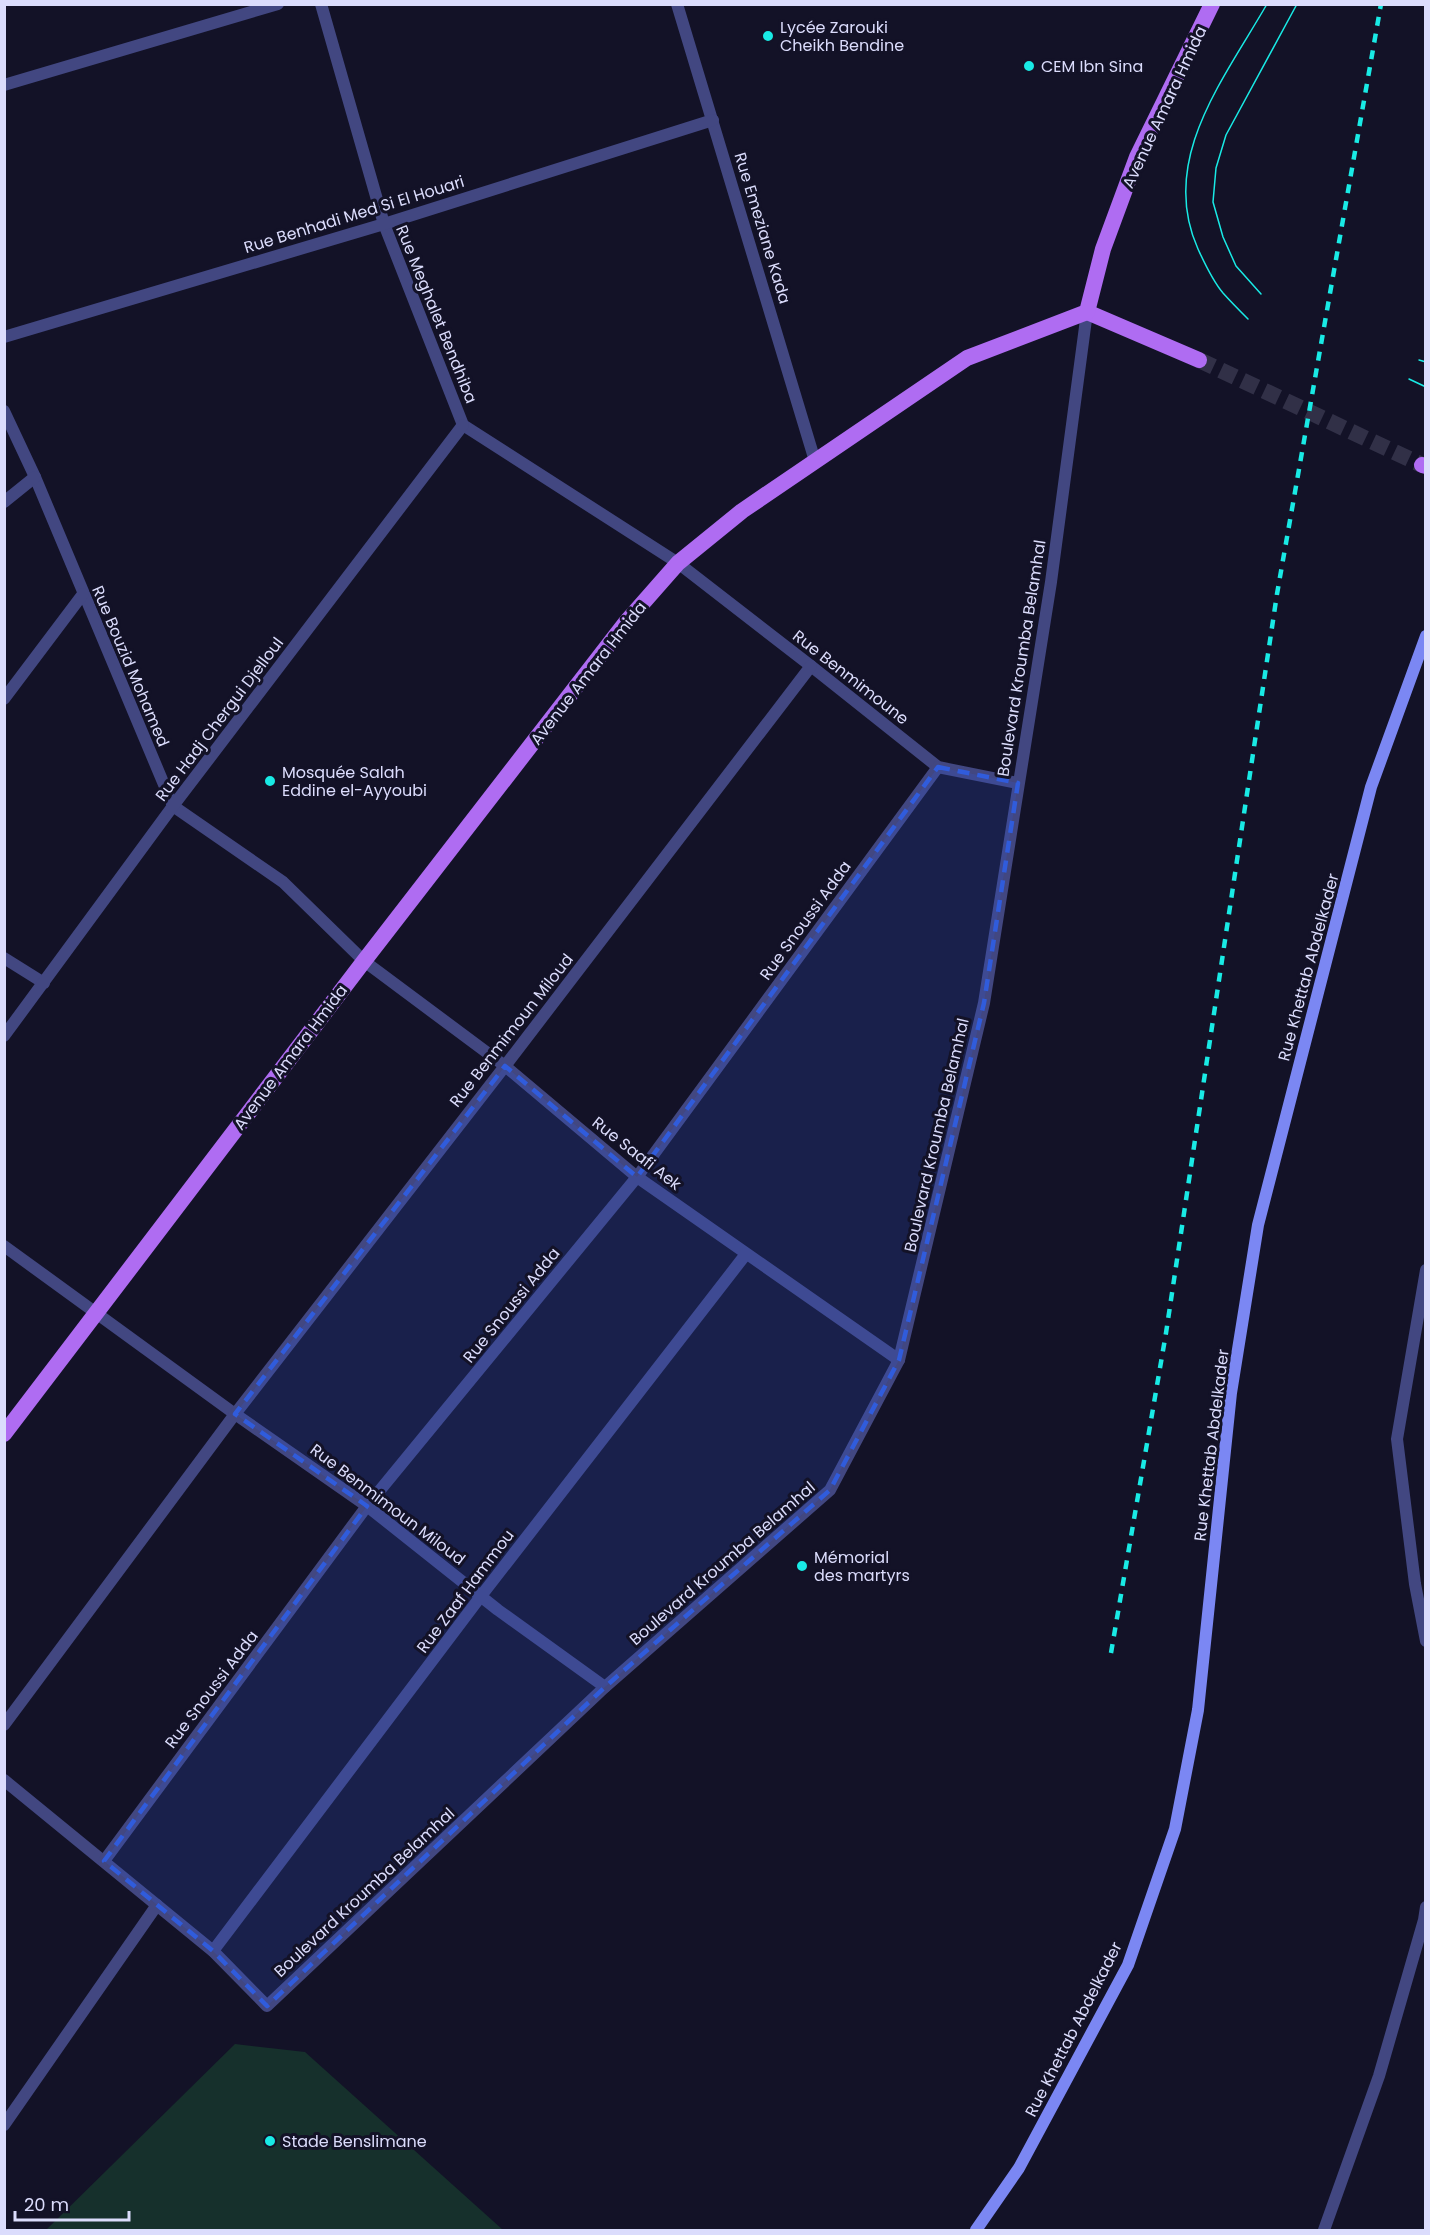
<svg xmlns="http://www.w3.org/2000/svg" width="1430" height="2235" font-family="Poppins,sans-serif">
	<rect width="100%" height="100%" fill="#131227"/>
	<!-- green -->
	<polygon fill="#16302c" points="235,2044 305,2052 503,2230 46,2230"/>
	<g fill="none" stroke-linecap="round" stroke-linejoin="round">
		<!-- primary-tunnel -->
		<polyline stroke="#313047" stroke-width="16" stroke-dasharray="16 8" stroke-linecap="butt" points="1199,360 1422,465"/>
		<!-- minor -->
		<g stroke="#424781" stroke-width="12">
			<polyline points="321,4 384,224 463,425 678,563 811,666 938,767 1018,783"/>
			<polyline points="677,4 815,461"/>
			<polyline points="4,85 278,4"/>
			<polyline points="4,337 384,224 713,120"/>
			<polyline points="4,411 35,477 173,806 283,882 364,961 505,1066 637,1177 899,1360"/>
			<polyline points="4,502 35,477"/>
			<polyline points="4,699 83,594"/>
			<polyline points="4,958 44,983"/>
			<polyline points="4,1036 173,806 463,425"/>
			<polyline points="4,1246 235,1414 367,1506 498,1610 605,1687"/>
			<polyline points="1426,1270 1397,1439 1415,1584 1426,1641"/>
			<polyline points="4,1725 235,1414 505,1066 811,666"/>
			<polyline points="4,1780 213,1951 267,2006 605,1687 830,1490 899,1360 984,1003 1051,582 1087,312"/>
			<polyline points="104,1861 367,1506 637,1177 938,767"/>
			<polyline points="213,1951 481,1596 746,1254"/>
			<polyline points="4,2125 157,1905"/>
			<polyline points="1324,2230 1379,2076 1424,1920 1426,1907"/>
		</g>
		<!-- secondary -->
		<polyline stroke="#7b87f3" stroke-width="12" points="976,2230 1019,2168 1128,1965 1175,1829 1198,1710 1231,1393 1258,1225 1371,787 1426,636"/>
		<!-- primary -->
		<g stroke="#af6cf2" stroke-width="16">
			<polyline points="1087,312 1199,360"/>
			<polyline points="1422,465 1426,466"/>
			<polyline points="4,1434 364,961 627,621 678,563 742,511 967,358 1087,312 1103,249 1137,157 1212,4"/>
		</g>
		<!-- tram -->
		<g stroke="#19eae5" stroke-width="1.5">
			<polyline points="1261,294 1236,266 1223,237 1213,202 1216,168 1226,135 1297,4"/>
			<path d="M1248 319C1240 311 1231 302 1223 293 1212 280 1205 264 1198 249 1158 160 1224 79 1267 4"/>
			<polyline points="1419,360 1426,362"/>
			<polyline points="1409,379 1426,387"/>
		</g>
		<!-- rail -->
		<polyline stroke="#19eae5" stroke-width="4.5" stroke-dasharray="9 8" stroke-linecap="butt" points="1111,1653 1166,1333 1277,594 1381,4"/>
	</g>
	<!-- marked area -->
	<path fill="#305cdc" fill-opacity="0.2" stroke="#305cdc" stroke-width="4.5" stroke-dasharray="12 8" stroke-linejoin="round" d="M938 767 1018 783 984 1003 899 1360 830 1490 605 1687 267 2006 213 1951 104 1861 367 1506 235 1414 505 1066 637 1177Z"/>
	<!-- markers -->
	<g fill="#19eae5" stroke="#131227" stroke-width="2">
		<circle cx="768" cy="36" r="6"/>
		<circle cx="1029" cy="66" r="6"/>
		<circle cx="270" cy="781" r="6"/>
		<circle cx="802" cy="1566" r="6"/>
		<circle cx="270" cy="2141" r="6"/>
	</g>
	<g text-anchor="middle" stroke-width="6" stroke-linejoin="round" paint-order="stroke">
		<!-- poi labels -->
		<g font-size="16" fill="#dbdcfc" stroke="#131227" text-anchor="start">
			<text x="780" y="33">Lycée Zarouki<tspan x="780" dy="18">Cheikh Bendine</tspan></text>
			<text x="1041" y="72">CEM Ibn Sina</text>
			<text x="282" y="778">Mosquée Salah<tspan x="282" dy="18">Eddine el-Ayyoubi</tspan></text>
			<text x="814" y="1563">Mémorial<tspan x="814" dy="18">des martyrs</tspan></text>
			<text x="282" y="2147">Stade Benslimane</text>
		</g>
		<!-- street labels -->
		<g font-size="16" fill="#dbdcfc" stroke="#131227">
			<text transform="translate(1164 107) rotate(-65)" y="6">Avenue Amara Hmida</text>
			<text transform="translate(354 214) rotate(-17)" y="6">Rue Benhadi Med Si El Houari</text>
			<text transform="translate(763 228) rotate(73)" y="6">Rue Emeziane Kada</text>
			<text transform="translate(437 314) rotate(68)" y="6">Rue Meghalet Bendhiba</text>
			<text transform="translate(1021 658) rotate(-81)" y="6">Boulevard Kroumba Belamhal</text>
			<text transform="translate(131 666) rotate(67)" y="6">Rue Bouzid Mohamed</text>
			<text transform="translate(588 673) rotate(-52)" y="6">Avenue Amara Hmida</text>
			<text transform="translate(851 677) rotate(38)" y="6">Rue Benmimoune</text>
			<text transform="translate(219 719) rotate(-53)" y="6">Rue Hadj Chergui Djelloul</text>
			<text transform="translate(805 920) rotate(-54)" y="6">Rue Snoussi Adda</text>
			<text transform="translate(1308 967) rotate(-75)" y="6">Rue Khettab Abdelkader</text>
			<text transform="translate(511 1030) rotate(-52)" y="6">Rue Benmimoun Miloud</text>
			<text transform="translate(290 1057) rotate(-53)" y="6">Avenue Amara Hmida</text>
			<text transform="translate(936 1135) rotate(-77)" y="6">Boulevard Kroumba Belamhal</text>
			<text transform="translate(637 1153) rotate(38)" y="6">Rue Saafi Aek</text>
			<text transform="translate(511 1305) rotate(-51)" y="6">Rue Snoussi Adda</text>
			<text transform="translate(1211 1445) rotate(-83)" y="6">Rue Khettab Abdelkader</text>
			<text transform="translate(388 1504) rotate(37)" y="6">Rue Benmimoun Miloud</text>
			<text transform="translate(722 1563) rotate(-41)" y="6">Boulevard Kroumba Belamhal</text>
			<text transform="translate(465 1591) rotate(-53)" y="6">Rue Zaaf Hammou</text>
			<text transform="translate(211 1689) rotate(-53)" y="6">Rue Snoussi Adda</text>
			<text transform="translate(364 1892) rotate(-43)" y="6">Boulevard Kroumba Belamhal</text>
			<text transform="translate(1073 2029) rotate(-63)" y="6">Rue Khettab Abdelkader</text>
		</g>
	</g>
	<!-- border -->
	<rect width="1430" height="2235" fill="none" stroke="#dbdcfc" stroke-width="12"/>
	<!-- scale -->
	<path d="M15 2211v9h114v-9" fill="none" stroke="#dbdcfc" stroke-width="3"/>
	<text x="24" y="2211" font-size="18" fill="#dbdcfc" stroke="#131227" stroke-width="4.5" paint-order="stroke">20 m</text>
</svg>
